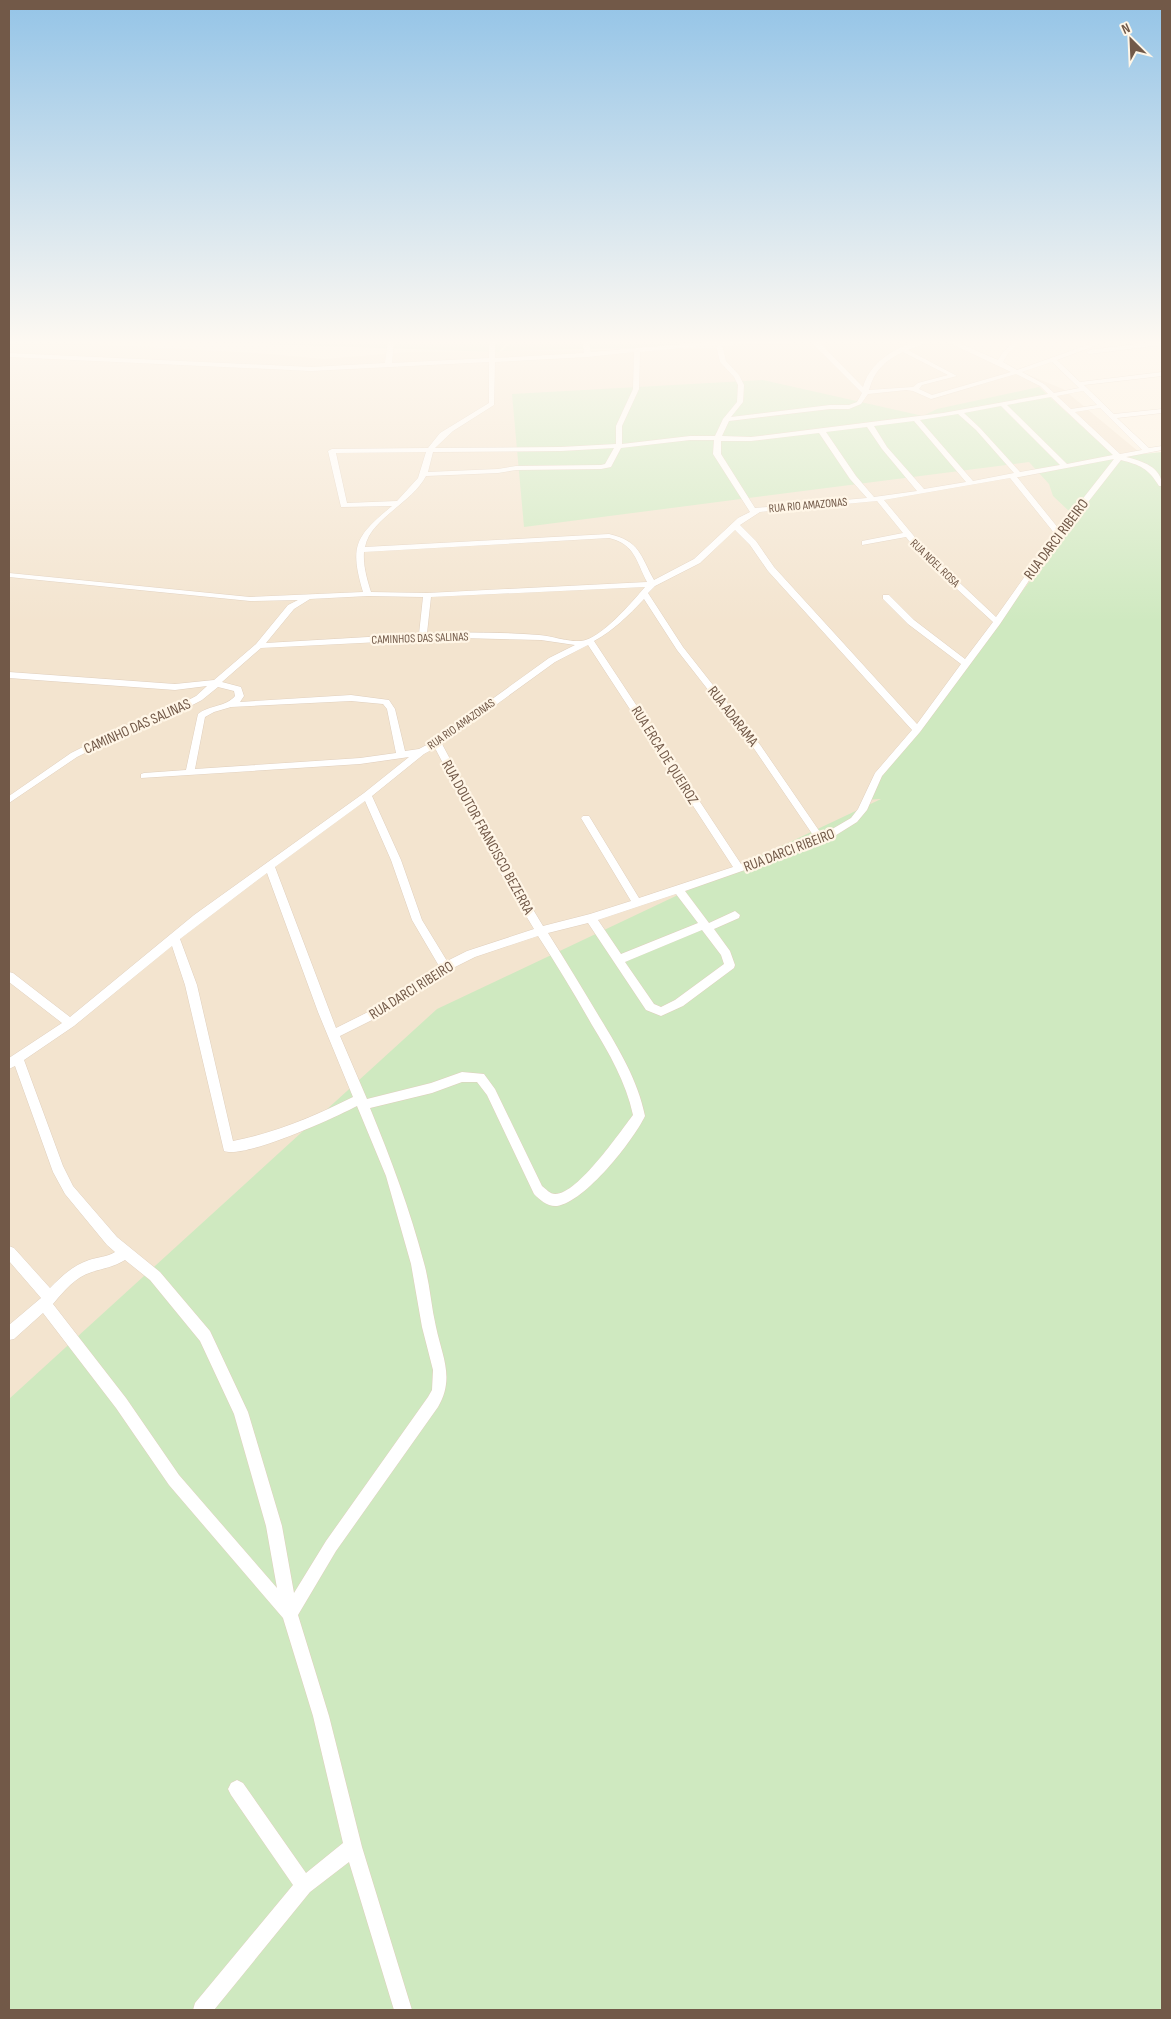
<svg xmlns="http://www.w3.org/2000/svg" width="1171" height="2019" font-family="'Sofia Sans Condensed',sans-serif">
	<rect width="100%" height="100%" fill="#fcf2e1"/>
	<!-- residential -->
	<polygon fill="#f3e4cf" points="9,339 60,339 73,343 258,353 324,359 408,352 699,349 778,341 941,339 1063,389 1139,452 1162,2010 9,2010"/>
	<!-- green -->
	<g fill="#cfe9c0">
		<polygon points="108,339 512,339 498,352"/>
		<polygon points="514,339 787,339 631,348 502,351"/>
		<polygon points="763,380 923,416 937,409 1039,387 1115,457 1162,452 1162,2010 9,2010 9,1399 437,1009 881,799 864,800 1043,564 1070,512 1053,496 1049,484 1029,462 524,527 512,394"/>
	</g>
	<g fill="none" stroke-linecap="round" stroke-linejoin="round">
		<defs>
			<g id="minor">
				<path d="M388 339H394L392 363 489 358V339H495V358L584 353 582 339H588L591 352 731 340 841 339 818 341 863 387C871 358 907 339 936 339L908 350 957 376 922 385 919 389 932 395 1011 372 941 339H950L998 360 1003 352 1016 339H1023L1008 354 1003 362 1017 370 1104 339H1113L1057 360 1080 382 1162 372V376L1084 385 1114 414 1162 409V413L1117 418 1149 448 1162 446V450L1126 457C1142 461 1162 467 1162 486H1159C1148 468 1140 465 1121 460L1042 561 1000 624 920 732 882 776 867 810 857 822 825 842 685 891 709 923 735 911 740 915 739 918 714 929 730 951 735 965 734 968 683 1006 661 1016 646 1010 588 923 548 933C566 961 583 990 600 1018 619 1049 638 1081 645 1116 633 1141 585 1202 557 1206 548 1207 540 1200 534 1194L487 1095 477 1082H462L432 1093 370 1108C391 1159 410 1210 424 1263 430 1284 431 1306 436 1327 442 1356 455 1378 438 1407L336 1551 298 1615 329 1716 362 1847 412 2010H394L349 1862 310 1892 214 2010H193L195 2003 293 1885 231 1795 228 1789 231 1783 237 1780 243 1783 306 1873 343 1843 313 1716 283 1618 169 1485 116 1408 43 1313 14 1339 9 1340V1325L41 1298 9 1261V1246L14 1248 50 1288C62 1276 72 1266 89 1260 98 1257 107 1257 115 1252L107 1245 65 1194 53 1172 15 1066 9 1069V1058L62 1023 9 982V972L13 973 70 1017 194 915 364 793 409 757 360 764 141 778V774L144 773 186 770 198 714C209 705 226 707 235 696L234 691 218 687 202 700 183 710 135 728 77 757 9 803V796L71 753 129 724 177 706 196 696 207 686 175 690 9 678V672L175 684 214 680 256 644 288 605 298 600 250 601 9 577V573L250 597 363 592C349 545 356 536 392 506L341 507 328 451 332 449 428 448 440 433 489 403V362L311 371 9 357V353L311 367 385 363ZM811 342 862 393 857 402 849 405H830L731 417 743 402 744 385 739 375 726 361 722 345ZM716 345 720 362 734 377 738 385 737 402 723 419 715 436H690L622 444V426L639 389 640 352ZM634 352 633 389 616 426V444L561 447 435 448 453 431 494 405 495 362 588 357ZM903 352 948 375 918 383 913 387 869 390C874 371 885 360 903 352ZM1052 362 1076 385 1079 388 1054 393 1044 384 1022 372ZM1016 374 1040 386 1048 394 943 413 751 437 722 436 729 421 830 409H849L861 404 868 394 906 390 913 391 931 399ZM1083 391 1097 405 1071 409 1057 396ZM1051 397 1113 455 1067 464 1007 405ZM1001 406 1060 465 1020 472 980 428 964 413ZM1100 408 1142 450 1120 454 1075 412ZM958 414 976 430 1014 473 973 481 920 420ZM914 421 966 482 924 489 887 447 874 426ZM867 427 882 449 917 491 874 497 856 476 826 432ZM819 433 850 479 867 498 755 508 721 454V441H751ZM690 440H714L713 454 750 512 738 518 694 559 654 580C640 555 640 541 609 534L365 547C370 519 412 503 426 476L498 473 516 470 601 469 611 467 621 448ZM614 448 605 464 601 465 516 466 498 469 428 472 433 452 561 451ZM426 452 418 478 397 501 347 503 336 453ZM1114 459 1059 529 1017 477H1019ZM1010 478 1055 534 996 617 928 553 884 500ZM877 501 903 533 862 541V545L906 537 922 557 993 622 965 659 914 620 889 595H883V599L908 624 961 664 917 724 774 567 756 541 740 525 760 512ZM735 530 750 545 768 571 912 730 875 773 858 809 851 818 822 835 761 746 683 647 648 593 655 586 700 563ZM609 538C635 544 636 561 647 582L427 593 371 592C367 579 363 566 364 552ZM645 587C632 602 601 639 581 641 568 642 552 636 539 635 502 632 465 632 427 633L431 597ZM368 596 423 597 419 634 266 643 294 609 310 599ZM644 599 677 650 755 750 815 838 741 864 594 641C614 630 628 616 644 599ZM460 638 541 640 575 645 549 658 434 741 419 749 405 751 395 709 389 700 351 695 240 702 244 696 241 687 222 682 261 648ZM588 645 733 867 639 898 589 816H583L581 818 631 901 590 914 543 926 511 873 442 744 555 662ZM351 701 383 704 387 709 396 753 360 758 195 769 205 717 214 712 231 707ZM435 748 501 874 534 929 467 951 447 961 422 920 401 860 372 796 424 754ZM365 801 391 860 412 920 439 966 366 1013 336 1028 275 867ZM267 873 318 1012 353 1097C315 1116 275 1133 233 1141L197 985 180 939ZM676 894 698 923 621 954 598 920ZM702 930 721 955 724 964 675 1000 661 1007 654 1004 625 962ZM538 936C557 965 575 995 592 1025 609 1053 626 1082 633 1115 620 1132 577 1195 555 1194 550 1194 546 1189 542 1186L495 1089 484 1074 462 1072 431 1083 367 1099 340 1036 374 1019 449 970 475 957ZM172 946 185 985 224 1151C245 1159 334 1118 357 1106L386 1176 411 1264 422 1327 433 1370 432 1390 428 1397 326 1541 294 1593 282 1526 248 1412 210 1331 160 1272 117 1237 73 1186 63 1166 24 1060 74 1026ZM125 1260 150 1280 200 1341 234 1414 266 1526 277 1588 179 1475 126 1398 53 1304C64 1291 75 1277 92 1272 104 1268 114 1267 125 1260Z"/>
				<polygon points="1162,341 1162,345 1089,354 1086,352 1089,350"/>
			</g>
		</defs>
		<!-- minor casing -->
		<use href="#minor" stroke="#e0cfbd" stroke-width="1"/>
		<!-- minor -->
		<use href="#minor" fill="#fff" fill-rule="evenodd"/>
	</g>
	<!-- sky -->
	<linearGradient id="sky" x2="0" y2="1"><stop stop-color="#94c4e7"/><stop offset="0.55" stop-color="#fef9f2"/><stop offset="1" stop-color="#fef9f2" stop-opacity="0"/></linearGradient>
	<rect width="1171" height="622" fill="url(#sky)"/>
	<g text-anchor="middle" stroke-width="4.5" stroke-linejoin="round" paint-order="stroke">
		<!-- far-street labels -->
		<g font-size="12" fill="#725948" stroke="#fff6e7">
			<text transform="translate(808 505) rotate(-5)" y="4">RUA RIO AMAZONAS</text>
			<text transform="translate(935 563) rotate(44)" y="4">RUA NOEL ROSA</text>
			<text transform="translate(420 638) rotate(-2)" y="4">CAMINHOS DAS SALINAS</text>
			<text transform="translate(461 724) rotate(-35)" y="4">RUA RIO AMAZONAS</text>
		</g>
		<!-- street labels -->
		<g font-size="15" fill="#725948" stroke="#fff6e7">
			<text transform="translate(1056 539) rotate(-53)" y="5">RUA DARCI RIBEIRO</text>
			<text transform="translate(733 716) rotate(52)" y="5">RUA ADARAMA</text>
			<text transform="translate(137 726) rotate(-24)" y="5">CAMINHO DAS SALINAS</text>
			<text transform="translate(665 755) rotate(58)" y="5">RUA ERCA DE QUEIROZ</text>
			<text transform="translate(488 837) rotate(61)" y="5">RUA DOUTOR FRANCISCO BEZERRA</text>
			<text transform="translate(789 850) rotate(-21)" y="5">RUA DARCI RIBEIRO</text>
			<text transform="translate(411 990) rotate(-32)" y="5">RUA DARCI RIBEIRO</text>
		</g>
	</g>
	<!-- border -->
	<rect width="1171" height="2019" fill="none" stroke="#725948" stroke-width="20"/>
	<!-- north arrow -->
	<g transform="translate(1131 40) rotate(336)" stroke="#fff6e7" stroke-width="4" paint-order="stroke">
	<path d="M0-4L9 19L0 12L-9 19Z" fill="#725948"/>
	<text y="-8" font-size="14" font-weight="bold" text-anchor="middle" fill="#725948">N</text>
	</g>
</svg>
